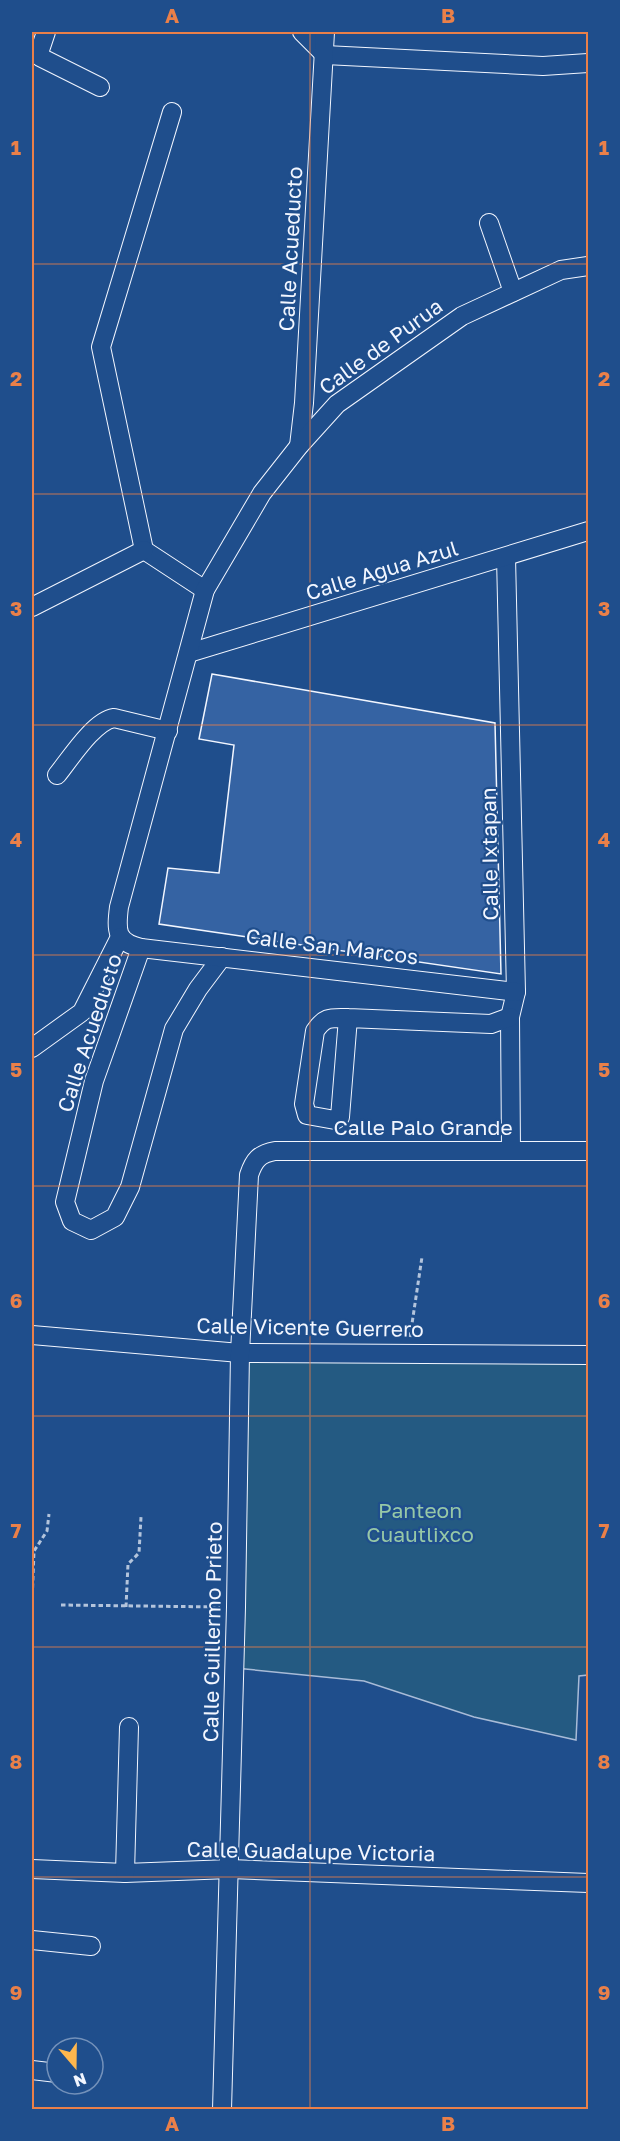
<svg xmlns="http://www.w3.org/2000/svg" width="620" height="2141" font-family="'Golos Text',sans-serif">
	<rect width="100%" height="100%" fill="#1f4e8c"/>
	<!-- green -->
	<polygon fill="#245a82" stroke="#a8bbd7" stroke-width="1.5" points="240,1353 588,1355 588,1675 579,1676 576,1740 474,1717 364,1681 235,1668"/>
	<!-- building -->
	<polygon fill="#3563a3" stroke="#f2f6ff" stroke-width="1.5" points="212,674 495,723 501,974 159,924 168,868 219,873 234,745 199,739"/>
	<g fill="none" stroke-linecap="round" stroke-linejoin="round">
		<defs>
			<g id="minor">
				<polyline points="46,32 40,50 40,57 100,87"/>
				<polyline points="302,32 325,55"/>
				<polyline points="325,55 543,66 588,63"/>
				<polyline points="489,223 513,292"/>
				<polyline points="299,446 304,403 325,32"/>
				<polyline points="144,550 101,347 172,112"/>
				<polyline points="144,550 205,590"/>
				<polyline points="506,557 516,992 510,1017 511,1150"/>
				<polyline points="32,607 144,550"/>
				<polyline points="189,653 588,531"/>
				<path d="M57 775C70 759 94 721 114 718L168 731"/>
				<polyline points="141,948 94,1081 65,1202 72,1221 91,1230 115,1217 130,1187 174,1029 198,989 222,957"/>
				<path d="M516 992 141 948C116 942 116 931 119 907L205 590 262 493 299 446 337 404 462 316 561 270 588 266"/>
				<path d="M348 1018 340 1117 335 1120 307 1115 304 1104 315 1031C325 1016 331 1018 348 1018L491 1024 510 1017"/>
				<polyline points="32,1048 82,1012 120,937"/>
				<polyline points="32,1335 240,1353 588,1355"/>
				<polyline points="32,1869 125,1873 230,1869 588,1883"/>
				<polyline points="125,1873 129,1727"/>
				<polyline points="32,1940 91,1946"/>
				<polyline points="32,2070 57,2073"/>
				<path d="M222 2110 236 1607 240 1353 249 1175C254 1160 259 1154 275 1151H588"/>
			</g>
		</defs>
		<!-- minor casing -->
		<use href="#minor" stroke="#f2f6ff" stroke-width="20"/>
		<!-- path -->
		<g stroke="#b3c4dc" stroke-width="3" stroke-dasharray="4.5 3" stroke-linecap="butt">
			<polyline points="410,1337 422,1257"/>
			<polyline points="32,1603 34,1551 47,1531 49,1514"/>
			<polyline points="61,1605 220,1607"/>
			<polyline points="126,1607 128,1564 139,1553 141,1517"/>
		</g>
		<!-- minor -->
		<use href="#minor" stroke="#1f4e8c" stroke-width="18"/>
	</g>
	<!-- grid -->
	<path fill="none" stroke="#ea8049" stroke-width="1.5" stroke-opacity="0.55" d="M310 32V2110M32 264H588M32 494H588M32 725H588M32 955H588M32 1186H588M32 1416H588M32 1647H588M32 1877H588"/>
	<g text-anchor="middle" stroke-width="4.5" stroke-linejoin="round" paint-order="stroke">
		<!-- street labels -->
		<g font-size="21" fill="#f2f6ff" stroke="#1f4e8c">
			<text transform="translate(291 249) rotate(-87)" y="7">Calle Acueducto</text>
			<text transform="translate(381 347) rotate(-36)" y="7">Calle de Purua</text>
			<text transform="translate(382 571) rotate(-17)" y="7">Calle Agua Azul</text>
			<text transform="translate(490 854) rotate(-91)" y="7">Calle Ixtapan</text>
			<text transform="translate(332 947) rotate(7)" y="7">Calle San Marcos</text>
			<text transform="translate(90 1033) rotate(-72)" y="7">Calle Acueducto</text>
			<text x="423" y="1135">Calle Palo Grande</text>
			<text transform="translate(310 1328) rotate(1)" y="7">Calle Vicente Guerrero</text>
			<text transform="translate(213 1632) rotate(-89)" y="7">Calle Guillermo Prieto</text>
			<text transform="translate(311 1852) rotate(1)" y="7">Calle Guadalupe Victoria</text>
		</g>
		<!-- park labels -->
		<g font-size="21" fill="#97c8a6" stroke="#1f4e8c">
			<text x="420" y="1518">Panteon<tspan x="420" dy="24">Cuautlixco</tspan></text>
		</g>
	</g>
	<!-- border -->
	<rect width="620" height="2141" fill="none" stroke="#1f4e8c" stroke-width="66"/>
	<!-- north arrow -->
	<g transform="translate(75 2066) rotate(160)"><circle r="28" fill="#1f4e8c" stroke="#7391ba" stroke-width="1.5"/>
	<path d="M0-4.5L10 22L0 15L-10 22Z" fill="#ffb74d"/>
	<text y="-9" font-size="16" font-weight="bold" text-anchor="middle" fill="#f2f6ff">N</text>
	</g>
	<rect x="33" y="33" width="554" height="2075" fill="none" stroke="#ea8049" stroke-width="2"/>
	<g font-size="20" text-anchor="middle" font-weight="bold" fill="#ea8049">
		<text x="172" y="23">A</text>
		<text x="448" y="23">B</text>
		<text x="16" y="155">1</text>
		<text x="604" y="155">1</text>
		<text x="16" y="386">2</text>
		<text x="604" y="386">2</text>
		<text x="16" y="616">3</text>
		<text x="604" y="616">3</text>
		<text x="16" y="847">4</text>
		<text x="604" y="847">4</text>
		<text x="16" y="1077">5</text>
		<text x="604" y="1077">5</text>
		<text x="16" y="1308">6</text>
		<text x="604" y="1308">6</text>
		<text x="16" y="1538">7</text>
		<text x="604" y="1538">7</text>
		<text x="16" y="1769">8</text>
		<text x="604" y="1769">8</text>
		<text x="16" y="2000">9</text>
		<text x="604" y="2000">9</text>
		<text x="172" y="2131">A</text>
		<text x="448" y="2131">B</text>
	</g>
</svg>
